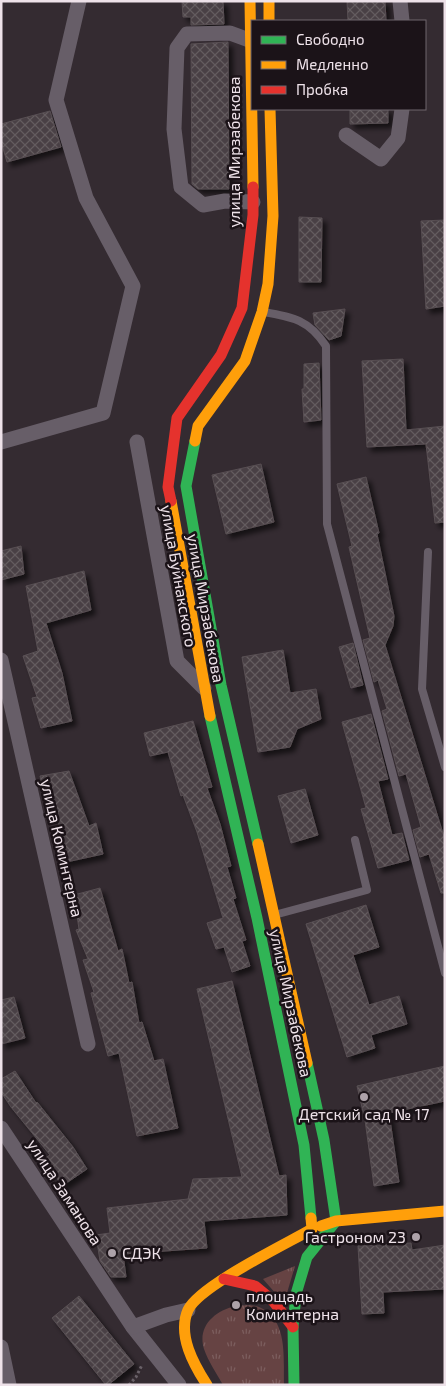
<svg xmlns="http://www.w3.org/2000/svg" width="446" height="1386" font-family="'Exo 2',sans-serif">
	<defs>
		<pattern id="grass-tufts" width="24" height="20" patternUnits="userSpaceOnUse" patternTransform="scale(1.25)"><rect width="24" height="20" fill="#664343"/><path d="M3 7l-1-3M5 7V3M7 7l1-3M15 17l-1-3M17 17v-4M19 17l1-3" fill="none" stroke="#7c5e5e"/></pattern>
		<pattern id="building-cross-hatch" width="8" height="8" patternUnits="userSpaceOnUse" patternTransform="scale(1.25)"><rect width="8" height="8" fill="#484044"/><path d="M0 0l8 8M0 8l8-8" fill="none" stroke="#635b5f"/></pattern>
		<filter id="shadow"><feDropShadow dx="4.5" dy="4.5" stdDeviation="2.5" flood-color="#0009"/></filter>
	</defs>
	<rect width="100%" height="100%" fill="#342b31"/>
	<!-- grass -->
	<g fill="url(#grass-tufts)">
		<polygon points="295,1266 284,1303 263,1279"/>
		<path d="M235 1306C242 1306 252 1304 259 1307 289 1320 283 1359 284 1385H223C217 1374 208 1361 204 1349 197 1326 215 1311 235 1306Z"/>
	</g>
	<!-- building -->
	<g fill="url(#building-cross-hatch)" stroke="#584f53" filter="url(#shadow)">
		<polygon points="182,1 223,1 224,24 191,25 191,17 183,17"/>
		<polygon points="347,1 385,1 386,21 348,21"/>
		<polygon points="228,42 229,189 198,189 192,184 191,44"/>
		<polygon points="350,109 388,109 388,123 350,124"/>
		<polygon points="50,111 61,147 7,162 1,141 1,124"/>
		<polygon points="299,217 322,218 321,282 299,282"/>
		<polygon points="445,220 445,306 426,309 421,221"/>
		<polygon points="345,309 341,336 329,340 315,325 313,313"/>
		<polygon points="403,359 406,430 445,426 445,522 435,523 426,444 367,447 362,361"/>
		<polygon points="319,363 321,420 304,422 302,389 304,389 304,364"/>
		<polygon points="261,464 274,522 226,534 212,475"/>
		<polygon points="366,477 379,533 377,534 394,616 393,626 385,645 445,840 445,893 441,893 429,854 420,857 413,830 421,827 406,774 399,776 382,711 387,709 378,680 374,682 363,640 370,638 349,547 352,546 337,484"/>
		<polygon points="21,546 24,574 1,580 1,551"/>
		<polygon points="84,571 91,610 46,623 62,673 72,721 41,728 32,698 37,697 23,656 38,651 26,586"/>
		<polygon points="353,643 363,685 351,688 339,647"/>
		<polygon points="283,650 290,693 316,689 321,719 297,729 290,747 258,752 242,657"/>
		<polygon points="371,714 388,779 378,781 392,835 402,833 409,860 378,868 361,809 366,808 342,722"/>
		<polygon points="193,721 212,787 207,788 220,824 231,866 227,867 236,898 233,899 246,940 242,941 250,966 232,972 224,947 216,949 207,923 223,918 197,832 183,795 181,796 168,752 150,756 144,733"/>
		<polygon points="69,771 89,826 96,823 103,854 62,863 58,813 49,815 40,776"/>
		<polygon points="305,789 318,835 291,843 278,796"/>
		<polygon points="100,888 118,951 122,949 129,983 132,982 139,1023 142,1022 154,1061 163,1059 178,1128 137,1136 119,1053 108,1056 91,993 94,992 83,960 88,959 76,930 79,929 74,895"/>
		<polygon points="366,905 379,947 353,955 369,1005 399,996 407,1024 371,1035 375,1048 347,1057 306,924"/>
		<polygon points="232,981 279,1176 286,1175 287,1215 204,1221 207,1248 123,1254 126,1277 111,1277 100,1261 96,1235 110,1233 107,1208 188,1199 193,1179 242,1177 197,989"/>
		<polygon points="14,997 25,1038 1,1044 1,1000"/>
		<polygon points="445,1066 445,1101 389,1113 399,1182 374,1186 365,1120 357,1086"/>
		<polygon points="15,1071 36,1103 37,1102 73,1147 87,1169 62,1186 44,1159 50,1155 11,1107 1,1092 1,1079"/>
		<polygon points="411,1243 412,1250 445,1245 445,1289 383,1292 384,1313 362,1314 358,1246"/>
		<polygon points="79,1296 134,1364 108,1385 106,1385 52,1318"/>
	</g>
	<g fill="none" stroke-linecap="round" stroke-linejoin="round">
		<!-- path -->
		<polyline stroke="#696168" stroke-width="3" stroke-dasharray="2.5 2.5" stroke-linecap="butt" points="129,1385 136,1377 142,1365"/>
		<!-- lane -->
		<g stroke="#675e68" stroke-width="8">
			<path d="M264 312C293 317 309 320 326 346L327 524 445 973"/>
			<polyline points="428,552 422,689 445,767"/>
			<polyline points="278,914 367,890 355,840"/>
		</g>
		<!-- street -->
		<g stroke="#675e68" stroke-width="15">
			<polyline points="400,1 402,21"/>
			<polyline points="249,40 230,33 187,34 177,48 174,129 181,187 203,205 225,201 253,202"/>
			<polyline points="346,135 381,159 398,138 402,109"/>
			<polyline points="1,442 103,413 133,286 86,198 56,100 79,1"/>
			<polyline points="137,442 177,661 204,688"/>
			<polyline points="1,660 88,1044"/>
			<polyline points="1,1128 133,1327 179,1385"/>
			<polyline points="133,1327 166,1315 188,1310"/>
			<polyline points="1,1347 9,1385"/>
		</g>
		<!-- fast -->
		<g stroke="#30b455" stroke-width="11">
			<polyline points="195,441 186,486 221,685 258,844"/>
			<polyline points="210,716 257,918 304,1145 311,1218"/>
			<polyline points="294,1385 293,1327 296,1294 307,1257 336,1221 324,1140 307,1063"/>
		</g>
		<!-- slow -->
		<g stroke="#ff9f0a" stroke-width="11">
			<polyline points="250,1 253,187"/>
			<polyline points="269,1 269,21"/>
			<polyline points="195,441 198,426 245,361 262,312 268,284 273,216 270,109"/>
			<polyline points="171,501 210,716"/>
			<polyline points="258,844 307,1063"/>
			<polyline points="321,1226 336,1221 445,1211"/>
			<path d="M207 1385C194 1365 177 1335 188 1310 199 1286 286 1244 312 1229L311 1218"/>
		</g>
		<!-- jam -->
		<g stroke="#e5322d" stroke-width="11">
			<polyline points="171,501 168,487 177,418 221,355 242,308 253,215 253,187"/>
			<polyline points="224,1279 255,1286 273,1301 293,1327"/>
		</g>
	</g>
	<!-- markers -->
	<g fill="#ada2a9" stroke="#1b1318" stroke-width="2">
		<circle cx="364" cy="1097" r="5"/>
		<circle cx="416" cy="1237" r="5"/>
		<circle cx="112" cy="1253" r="5"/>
		<circle cx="236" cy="1305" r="5"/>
	</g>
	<g text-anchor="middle" stroke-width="5" stroke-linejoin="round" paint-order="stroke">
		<!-- street labels -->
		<g font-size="16" fill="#eee2e9" stroke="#1b1318">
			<text transform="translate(234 152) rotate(-90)" y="6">улица Мирзабекова</text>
			<text transform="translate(179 576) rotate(80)" y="6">улица Буйнакского</text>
			<text transform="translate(206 608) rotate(80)" y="6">улица Мирзабекова</text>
			<text transform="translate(62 848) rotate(77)" y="6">улица Коминтерна</text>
			<text transform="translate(291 1003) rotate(78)" y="6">улица Мирзабекова</text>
			<text transform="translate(65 1192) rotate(57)" y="6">улица Заманова</text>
		</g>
		<!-- poi labels -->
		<g font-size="16" fill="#eee2e9" stroke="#1b1318" text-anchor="start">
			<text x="364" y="1120" text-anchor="middle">Детский сад № 17</text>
			<text x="406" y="1243" text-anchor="end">Гастроном 23</text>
			<text x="122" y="1259">СДЭК</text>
			<text x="246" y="1302">площадь<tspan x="246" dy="18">Коминтерна</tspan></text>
		</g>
	</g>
	<!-- border -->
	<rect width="446" height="1386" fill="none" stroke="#eee2e9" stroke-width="5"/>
	<!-- legend -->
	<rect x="251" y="20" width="175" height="90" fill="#1b1318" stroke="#6f666c"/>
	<rect x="261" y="36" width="25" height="8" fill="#30b455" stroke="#6f666c"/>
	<text x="296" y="45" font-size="15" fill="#eee2e9">Свободно</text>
	<rect x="261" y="61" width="25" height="8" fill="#ff9f0a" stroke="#6f666c"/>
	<text x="296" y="70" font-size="15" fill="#eee2e9">Медленно</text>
	<rect x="261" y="86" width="25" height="8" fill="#e5322d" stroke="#6f666c"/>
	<text x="296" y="95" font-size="15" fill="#eee2e9">Пробка</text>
</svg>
